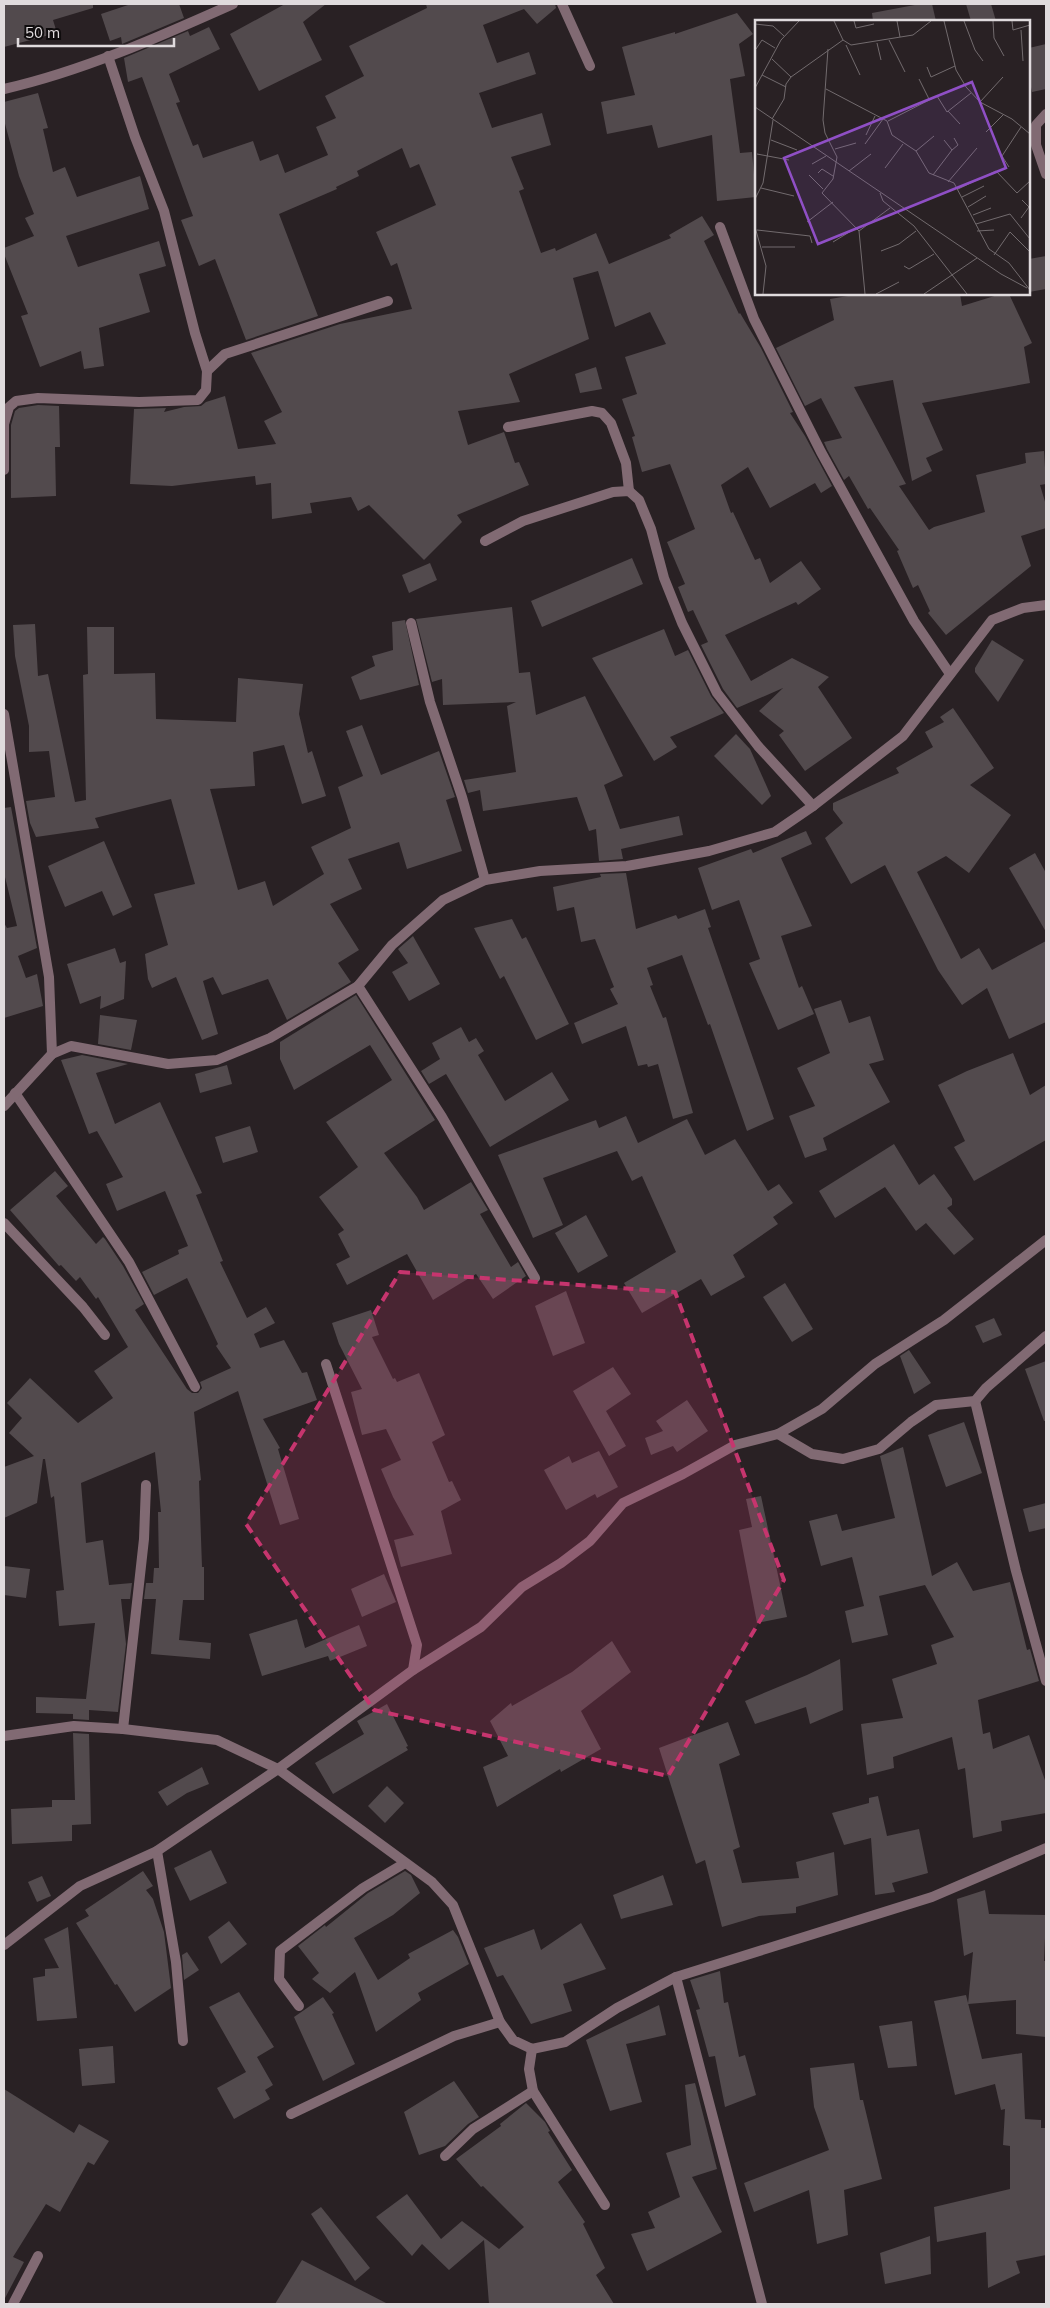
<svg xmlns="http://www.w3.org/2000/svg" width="1050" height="2308" font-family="Mulish,sans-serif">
	<rect width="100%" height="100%" fill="#292124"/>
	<!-- building -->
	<g fill="#524a4d">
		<polygon points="4,4 93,4 93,8 53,20 57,33 4,47"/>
		<polygon points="131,4 179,4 184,18 122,44 121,37 110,41 101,14"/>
		<polygon points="285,4 326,4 303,22 322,60 259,91 230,34"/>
		<polygon points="426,4 555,4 556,8 537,24 524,9 483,25 497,63 529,52 536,74 479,93 492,128 542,113 551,145 511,157 524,189 519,191 541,253 555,248 556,251 596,233 609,264 671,238 669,235 702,216 714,235 704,241 739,314 740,313 761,348 793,412 790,413 805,436 832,486 821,493 815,483 770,508 748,467 721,485 731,513 733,512 755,560 760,558 770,583 801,561 821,589 798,605 796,602 725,635 751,681 792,658 829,677 818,687 852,738 805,771 779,735 784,731 759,711 783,688 737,708 723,689 701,645 708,642 693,610 688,612 678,587 685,584 667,542 695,529 670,464 642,472 632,437 635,436 622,399 637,394 625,357 666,344 650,312 615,327 598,271 573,278 589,339 509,374 520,402 458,411 468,445 504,432 515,463 519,462 529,485 457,515 462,522 424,560 369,505 358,511 351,497 310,503 312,513 272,519 271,483 256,485 255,476 172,486 130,484 134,409 166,408 164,412 184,407 201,406 206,402 225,396 238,449 276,444 264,421 282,412 251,353 340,324 412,309 397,263 391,266 376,232 436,205 419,164 410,168 402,148 357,171 359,176 336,187 337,189 279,214 318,316 246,340 215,259 199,266 181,220 193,216 142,77 128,82 124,58 188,31 190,36 209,27 220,49 169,74 180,102 176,103 193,146 198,144 203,158 253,141 260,161 278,154 285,173 328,155 316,127 336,118 325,96 364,76 349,46 427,8"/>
		<polygon points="920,4 932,4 936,21 873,21 872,13"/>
		<polygon points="966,4 991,4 996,21 971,21"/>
		<polygon points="737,13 753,34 739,44 745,76 730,79 740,153 752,152 756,197 717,201 712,135 658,148 652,125 607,134 601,102 635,95 622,47 675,32 675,34"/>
		<polygon points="1046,44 1046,89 1032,92 1029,77 1029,48"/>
		<polygon points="38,93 48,128 43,129 53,172 65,167 77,197 140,176 149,209 66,236 78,267 159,241 166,266 139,274 150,312 99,328 104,366 84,369 81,351 40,367 21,316 28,314 4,254 4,248 34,236 25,218 34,214 19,176 4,120 4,102"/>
		<polygon points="1046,256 1046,289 1029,292 1029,259"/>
		<polygon points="860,294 960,294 962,306 1001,294 1009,294 1032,343 1024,347 1030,383 922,403 943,450 926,458 932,471 912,481 893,380 854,387 906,484 899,486 929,530 934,527 985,512 976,475 1026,463 1025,453 1044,451 1046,484 1040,485 1046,505 1046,528 1021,536 1031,566 946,635 928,613 930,611 918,585 913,588 897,551 899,550 870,508 868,509 849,476 844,480 827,449 824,442 842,438 821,398 805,406 776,348 834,320 830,299"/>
		<polygon points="596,367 602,389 580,393 575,374"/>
		<polygon points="38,405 59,406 60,447 55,447 56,496 11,498 11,425 15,411 19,408"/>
		<polygon points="632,558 643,584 542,627 531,601"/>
		<polygon points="430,563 437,580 409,593 402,575"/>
		<polygon points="512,607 519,673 530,672 536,715 585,696 623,776 604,785 620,829 679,816 683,835 621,849 623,859 599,861 596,829 589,831 577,797 483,811 480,790 468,793 464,780 516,772 507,706 516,702 443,705 442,679 432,682 416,619"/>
		<polygon points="405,620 419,685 360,700 351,677 375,666 372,656 393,650 392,622"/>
		<polygon points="35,624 38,676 48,674 75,802 86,800 83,675 88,674 87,627 114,627 114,674 155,673 156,719 236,722 238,678 303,684 299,714 308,753 312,751 326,796 302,804 284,745 253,752 255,786 210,789 238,890 265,881 273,906 324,874 311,847 351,828 338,787 363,776 346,731 362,725 381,775 439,751 455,797 446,800 462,851 407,869 399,842 348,859 362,889 330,904 359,950 338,963 351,982 287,1020 268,979 222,995 213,977 203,981 218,1034 202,1040 176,977 152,988 148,979 145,954 168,945 154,894 195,884 171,799 95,818 99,828 36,837 30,823 26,801 55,797 49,751 29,752 29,726 15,656 13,625"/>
		<polygon points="664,629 675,656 688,650 711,696 724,713 670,737 677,747 654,761 592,658"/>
		<polygon points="992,640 1024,660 998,702 975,672 975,668"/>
		<polygon points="953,708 994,768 970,785 1011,815 969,873 946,856 917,872 961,959 979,948 992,970 1046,941 1046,1022 1009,1039 987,988 962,1005 938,970 885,865 851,884 825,838 843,823 833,810 833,803 899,773 896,768 933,747 925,732 944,722 940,717"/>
		<polygon points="736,734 750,749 771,796 762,805 714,756"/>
		<polygon points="11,807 37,948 18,956 26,978 37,974 43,1006 4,1018 4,923 7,928 17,926 4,873 4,808"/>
		<polygon points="806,831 812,844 781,858 812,926 781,936 799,988 802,986 814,1014 778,1030 749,963 760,959 739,900 712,910 698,868 751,849 753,853"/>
		<polygon points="104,841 132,907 113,916 102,891 65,907 48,866"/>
		<polygon points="1035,853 1046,873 1046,932 1009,868"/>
		<polygon points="626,873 636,929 676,915 678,919 705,909 711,927 708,928 774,1119 747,1131 710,1024 708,1025 682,955 647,968 653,985 650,986 663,1018 666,1017 693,1113 673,1119 658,1064 648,1067 647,1064 638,1066 626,1026 582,1044 574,1023 618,1004 610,989 614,987 595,939 581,942 574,907 557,911 553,887 601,877 600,874"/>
		<polygon points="512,919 522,939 526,937 569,1024 536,1040 504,976 500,979 474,928"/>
		<polygon points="413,936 440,984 409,1001 392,972 408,963 398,949"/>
		<polygon points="115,948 120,963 126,961 124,999 100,1009 101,996 80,1004 67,964"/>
		<polygon points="356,995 435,1120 384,1153 417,1197 424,1210 471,1182 488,1210 480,1214 511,1267 518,1262 526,1276 493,1299 476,1274 433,1300 407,1254 347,1285 336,1264 350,1257 338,1234 344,1230 319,1197 358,1167 326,1122 392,1080 370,1045 294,1090 280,1059 280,1042"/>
		<polygon points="841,1000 849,1023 870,1016 884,1060 869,1064 890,1102 823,1138 827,1150 805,1158 789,1116 815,1106 797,1068 830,1053 814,1009"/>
		<polygon points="100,1015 137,1020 131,1050 98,1044"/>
		<polygon points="461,1027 469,1042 476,1038 484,1051 478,1055 505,1101 552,1072 569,1100 490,1147 446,1074 429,1084 421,1071 440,1059 432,1043"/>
		<polygon points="1013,1053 1030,1095 1046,1085 1046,1140 974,1181 954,1147 965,1141 938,1085 967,1071"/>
		<polygon points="82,1055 128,1064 96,1073 115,1124 160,1102 202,1193 196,1195 223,1261 220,1262 247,1318 266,1307 275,1323 254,1334 260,1348 284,1340 302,1373 307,1372 317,1400 263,1419 280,1448 278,1449 299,1519 280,1525 238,1391 194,1412 201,1480 199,1481 202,1567 204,1567 204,1600 183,1600 179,1640 211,1643 210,1659 151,1654 156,1599 144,1599 146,1583 153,1583 154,1568 159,1568 158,1512 161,1512 155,1452 81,1483 86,1543 103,1540 109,1585 132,1583 130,1599 121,1599 126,1644 118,1712 89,1710 89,1720 73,1719 73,1714 36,1713 36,1697 86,1699 95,1623 59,1626 56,1591 64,1590 54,1496 51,1498 45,1459 43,1459 37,1503 4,1518 4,1467 34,1456 9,1433 22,1418 7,1403 30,1378 78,1423 113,1398 94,1371 128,1347 98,1297 96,1299 80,1277 76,1281 61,1265 59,1266 10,1210 55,1171 68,1186 56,1196 96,1244 103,1237 105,1239 123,1266 144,1304 135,1310 187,1389 192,1393 198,1393 202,1388 200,1382 231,1368 216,1346 218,1344 187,1278 154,1295 142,1272 179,1254 178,1250 188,1246 165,1191 117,1211 106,1184 123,1177 97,1131 89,1134 61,1060"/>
		<polygon points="227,1065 232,1084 200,1093 195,1074"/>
		<polygon points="626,1116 638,1143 687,1119 705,1155 735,1139 768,1191 779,1184 793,1203 773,1217 778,1224 733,1255 745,1277 711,1296 701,1279 642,1313 624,1283 676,1252 642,1176 632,1181 617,1151 543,1178 563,1225 533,1238 498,1155 596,1120 599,1128"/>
		<polygon points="250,1126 258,1152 223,1163 215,1137"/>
		<polygon points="894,1144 919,1185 934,1174 952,1199 952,1205 947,1208 974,1239 954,1255 926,1223 916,1231 885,1187 835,1218 819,1191"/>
		<polygon points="586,1215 608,1256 578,1273 555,1233"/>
		<polygon points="785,1283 813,1329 792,1342 763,1297"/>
		<polygon points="566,1291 585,1343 553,1356 535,1306"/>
		<polygon points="371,1310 379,1335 372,1337 393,1379 395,1378 397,1382 419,1373 445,1435 432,1442 449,1482 452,1481 461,1500 441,1511 452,1554 401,1567 394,1540 414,1535 393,1497 381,1469 401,1460 386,1429 362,1435 351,1392 362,1389 339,1344 332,1323"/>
		<polygon points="994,1318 1002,1335 983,1343 975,1326"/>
		<polygon points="909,1350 931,1383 914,1394 900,1356"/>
		<polygon points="1046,1361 1046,1421 1044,1421 1025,1369"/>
		<polygon points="613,1367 631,1394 606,1411 626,1446 609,1456 573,1391"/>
		<polygon points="687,1400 708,1431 677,1452 673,1446 651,1455 645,1438 663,1431 656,1421"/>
		<polygon points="964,1422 982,1473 946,1487 928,1435"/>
		<polygon points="903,1447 932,1576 957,1562 973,1591 1010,1582 1027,1650 1030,1649 1039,1681 978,1700 983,1734 990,1732 993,1749 1029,1735 1046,1783 1046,1813 1001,1821 1002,1831 973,1838 965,1768 958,1770 952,1737 893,1757 894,1768 867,1775 861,1724 903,1718 892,1679 937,1664 931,1645 954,1637 925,1585 879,1596 888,1635 852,1643 845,1611 864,1606 852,1557 821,1566 809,1521 837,1514 842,1531 895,1518 880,1456"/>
		<polygon points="599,1451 618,1487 597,1498 595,1494 566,1510 544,1470 569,1456 572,1463"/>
		<polygon points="761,1496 787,1617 757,1623 739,1530 752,1527 746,1499"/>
		<polygon points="1046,1503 1046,1528 1029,1532 1023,1509"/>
		<polygon points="4,1566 30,1569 26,1598 4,1595"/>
		<polygon points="384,1574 396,1602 362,1617 351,1589"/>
		<polygon points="297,1619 305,1648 359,1625 367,1646 330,1661 328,1656 262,1676 249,1634"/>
		<polygon points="612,1641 631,1672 581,1711 601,1749 561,1772 560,1769 497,1807 483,1767 508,1756 490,1721 511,1703 512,1706 572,1672"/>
		<polygon points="840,1659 843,1710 810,1724 806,1707 755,1724 745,1701 807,1675"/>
		<polygon points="387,1704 408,1746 406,1747 408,1750 333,1794 315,1763 364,1734 357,1721"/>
		<polygon points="728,1722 740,1755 719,1764 740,1847 733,1850 742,1883 799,1878 796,1862 834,1852 838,1895 796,1907 796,1913 759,1916 722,1927 705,1860 696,1864 659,1748"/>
		<polygon points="73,1733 89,1734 91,1824 72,1825 72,1841 12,1844 11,1809 52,1807 52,1800 75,1800"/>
		<polygon points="202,1767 209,1784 187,1793 167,1806 158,1792"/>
		<polygon points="387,1786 404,1803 385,1823 368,1806"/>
		<polygon points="878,1796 887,1836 919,1829 928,1873 892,1883 895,1892 875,1895 871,1838 844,1845 832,1813 869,1803 869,1798"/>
		<polygon points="211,1850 227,1883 190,1901 174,1868"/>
		<polygon points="143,1871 153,1886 146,1890 153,1899 164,1932 171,1988 135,2012 117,1984 115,1985 76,1923 89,1916 85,1910"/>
		<polygon points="405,1871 411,1875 420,1893 393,1915 354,1938 378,1980 410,1958 408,1954 453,1930 458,1937 469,1964 418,1993 421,2000 376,2032 355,1972 330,1993 312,1979 319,1973 298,1946 325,1925 326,1927 368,1893"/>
		<polygon points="663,1875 673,1905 621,1919 613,1895"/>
		<polygon points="42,1876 51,1896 37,1902 28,1882"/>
		<polygon points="985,1890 989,1914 1046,1915 1044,1961 1046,1961 1046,2037 1016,2034 1016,2000 968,2004 973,1952 964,1956 957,1899"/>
		<polygon points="229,1921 247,1944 221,1964 208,1937"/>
		<polygon points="581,1923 606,1969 563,1984 572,2011 531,2024 503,1975 497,1977 484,1948 534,1929 541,1950"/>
		<polygon points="68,1927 77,2018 37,2021 33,1978 45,1976 45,1969 59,1968 44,1939"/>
		<polygon points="187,1952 199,1970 184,1980 182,1955"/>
		<polygon points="720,1971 724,2003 728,2002 739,2057 745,2055 756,2095 725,2107 715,2056 709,2057 696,2010 700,2009 690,1980"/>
		<polygon points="239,1992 274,2047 257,2057 273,2085 265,2090 270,2099 234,2119 217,2088 246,2072 209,2007"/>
		<polygon points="966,1995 982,2059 1022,2053 1025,2119 1041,2120 1041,2128 1046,2128 1046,2255 1016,2261 1020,2273 988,2288 986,2232 937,2242 934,2207 1010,2189 1010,2146 1003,2145 1005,2109 1001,2110 995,2084 955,2095 934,2001"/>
		<polygon points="323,1997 334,2013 332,2014 355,2064 323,2081 294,2017"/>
		<polygon points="659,2005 666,2035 626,2044 642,2102 610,2111 586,2040"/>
		<polygon points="912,2021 917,2066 888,2068 879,2026"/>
		<polygon points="113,2046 115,2083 82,2086 79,2049"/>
		<polygon points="854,2063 860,2100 863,2100 882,2179 844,2190 848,2235 817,2244 809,2190 754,2212 744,2183 829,2150 814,2107 810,2068"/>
		<polygon points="454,2081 479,2117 468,2124 445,2146 419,2155 404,2112"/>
		<polygon points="695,2083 717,2169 692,2177 722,2232 647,2271 631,2234 655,2228 648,2212 680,2197 666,2153 691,2145 685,2085"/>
		<polygon points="4,2089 74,2133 79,2124 109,2141 94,2165 88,2162 60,2212 46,2204 13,2257 24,2262 4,2300"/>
		<polygon points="526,2103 545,2122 550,2131 548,2132 572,2170 558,2182 585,2222 583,2224 605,2268 596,2275 614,2304 489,2304 484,2240 449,2270 422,2244 412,2256 376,2217 407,2194 441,2239 462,2221 499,2249 524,2227 483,2186 481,2187 456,2159 501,2126 500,2124"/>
		<polygon points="321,2207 370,2268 355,2281 311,2214"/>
		<polygon points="930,2236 931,2274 885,2284 880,2253"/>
		<polygon points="302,2260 388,2304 275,2304"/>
	</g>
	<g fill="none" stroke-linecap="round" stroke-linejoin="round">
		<!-- minor -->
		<g stroke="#816a73" stroke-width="10">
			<polyline points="562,4 590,66"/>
			<path d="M4 89C83 71 159 37 233 4"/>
			<polyline points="1046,114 1036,125 1036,145 1046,174"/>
			<polyline points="720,227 754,319 821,452 914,621 950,674"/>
			<polyline points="207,371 225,354 388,301"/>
			<polyline points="508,427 592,411 602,413 611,423 626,463 629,491"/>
			<polyline points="4,470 4,424 9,407 16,401 38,398 139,402 198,400 206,390 207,371 195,333 164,211 135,137 108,56"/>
			<polyline points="485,541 523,521 613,492 629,491 639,500 651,529 664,578 682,623 717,693 758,746 813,806"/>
			<polyline points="411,623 430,702 462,797 485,880"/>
			<polyline points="4,714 49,977 52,1054"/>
			<polyline points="358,986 442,1117 535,1278"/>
			<polyline points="15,1093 129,1262 195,1387"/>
			<polyline points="4,1106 52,1054 71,1046 168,1064 217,1060 270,1038 358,986 392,945 443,900 485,880 540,871 627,866 709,851 775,832 813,806 903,736 992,620 1023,608 1046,605"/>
			<polyline points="4,1223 83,1307 105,1335"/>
			<polyline points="326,1364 417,1645 413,1670"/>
			<polyline points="975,1401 1016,1571 1046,1681"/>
			<polyline points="778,1434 812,1454 843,1459 879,1449 911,1422 936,1405 975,1401 986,1388 1046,1336"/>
			<polyline points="123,1729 144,1539 146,1485"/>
			<polyline points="4,1736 74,1726 123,1729 217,1740 278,1769 432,1882 453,1905 500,2022 513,2040 532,2049 565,2042 617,2008 676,1977 932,1897 1046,1848"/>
			<polyline points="157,1851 176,1962 183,2041"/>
			<polyline points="4,1945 80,1886 157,1851 278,1769 413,1670 481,1627 522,1587 561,1563 590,1541 623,1503 683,1474 735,1445 778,1434 822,1409 875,1364 944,1320 1046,1240"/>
			<polyline points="676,1977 762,2304"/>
			<polyline points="299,2006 279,1979 280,1951 363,1888 405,1863"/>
			<polyline points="532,2049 529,2069 533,2091 605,2205"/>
			<polyline points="291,2114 454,2036 500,2022"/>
			<polyline points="445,2156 473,2129 533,2091"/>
			<polyline points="13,2304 38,2256"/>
		</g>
	</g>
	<!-- marked area -->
	<path fill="#c6356e" fill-opacity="0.2" stroke="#c6356e" stroke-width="4" stroke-dasharray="10 6" stroke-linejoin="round" d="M400 1272 675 1292 784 1580 668 1776 374 1710 246 1524Z"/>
	<!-- overview -->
	<g transform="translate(755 20)">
		<rect width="275" height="275" fill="#292124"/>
		<path fill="none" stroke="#726b6e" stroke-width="1" d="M79 1 88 20 96 25 158 15 176 1M99 1 101 8 119 4M142 1 145 17M189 1 201 50 211 67 225 82 257 99 275 114M209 1 220 30 228 41M238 1 239 18 249 36M257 1 258 10 275 5M0 4 18 6 29 16M266 10 268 41M134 20 150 52M122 23 126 40M91 25 105 55M1 29 7 20 20 28M73 29 68 100 70 113 82 137 78 159 67 173 104 211 110 274M172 47 176 57 200 46M7 55 31 67M36 57 88 20M164 59 174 79M0 68 26 20 44 1M71 69 132 101 137 115 161 131 174 153 199 163 234 229 254 243 275 270M225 82 248 57M0 87 246 254 272 268M193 91 205 104M17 99 29 79 31 64 36 57 17 39M133 101 182 76 192 92 216 73M231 112 248 95M111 115 120 96M16 120 42 130M110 124 128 99M80 129 101 123M197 130 203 125 199 118M161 131 179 116M2 134 34 140M57 144 71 136M254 147 247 136 266 107M130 148 148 124M94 151 116 134M63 153 67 149 78 156M54 155 68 169M178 155 197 130 189 120M193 162 222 128M6 168 39 176M203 169 241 151 262 173 275 161M125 173 128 181 159 206 212 274M207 177 229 166M0 179 8 163 18 100M213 187 231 176M218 195 236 188M266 198 274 187 267 180M52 202 78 182M221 204 255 194 275 219M0 207 11 246 8 274M2 210 55 216 57 223M104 211 135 188M222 211 239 210M78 222 101 208M7 227H40M126 231 144 224 161 211M239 235 255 212 274 231M149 246 154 249 179 234M121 274 144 262M169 274 222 238"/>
		<path fill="#8f4fc5" fill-opacity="0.15" stroke="#8f4fc5" stroke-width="2.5" d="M217 62 251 148 63 224 29 138Z"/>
		<rect width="275" height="275" fill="none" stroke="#e0dbdd" stroke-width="2.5"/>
	</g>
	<!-- border -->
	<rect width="1050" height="2308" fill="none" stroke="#e0dbdd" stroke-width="10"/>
	<!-- scale -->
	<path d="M18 38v8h156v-8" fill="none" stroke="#e0dbdd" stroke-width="2.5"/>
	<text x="25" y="38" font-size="15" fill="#e0dbdd" stroke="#0f0c0d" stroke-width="4" paint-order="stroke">50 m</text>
</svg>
